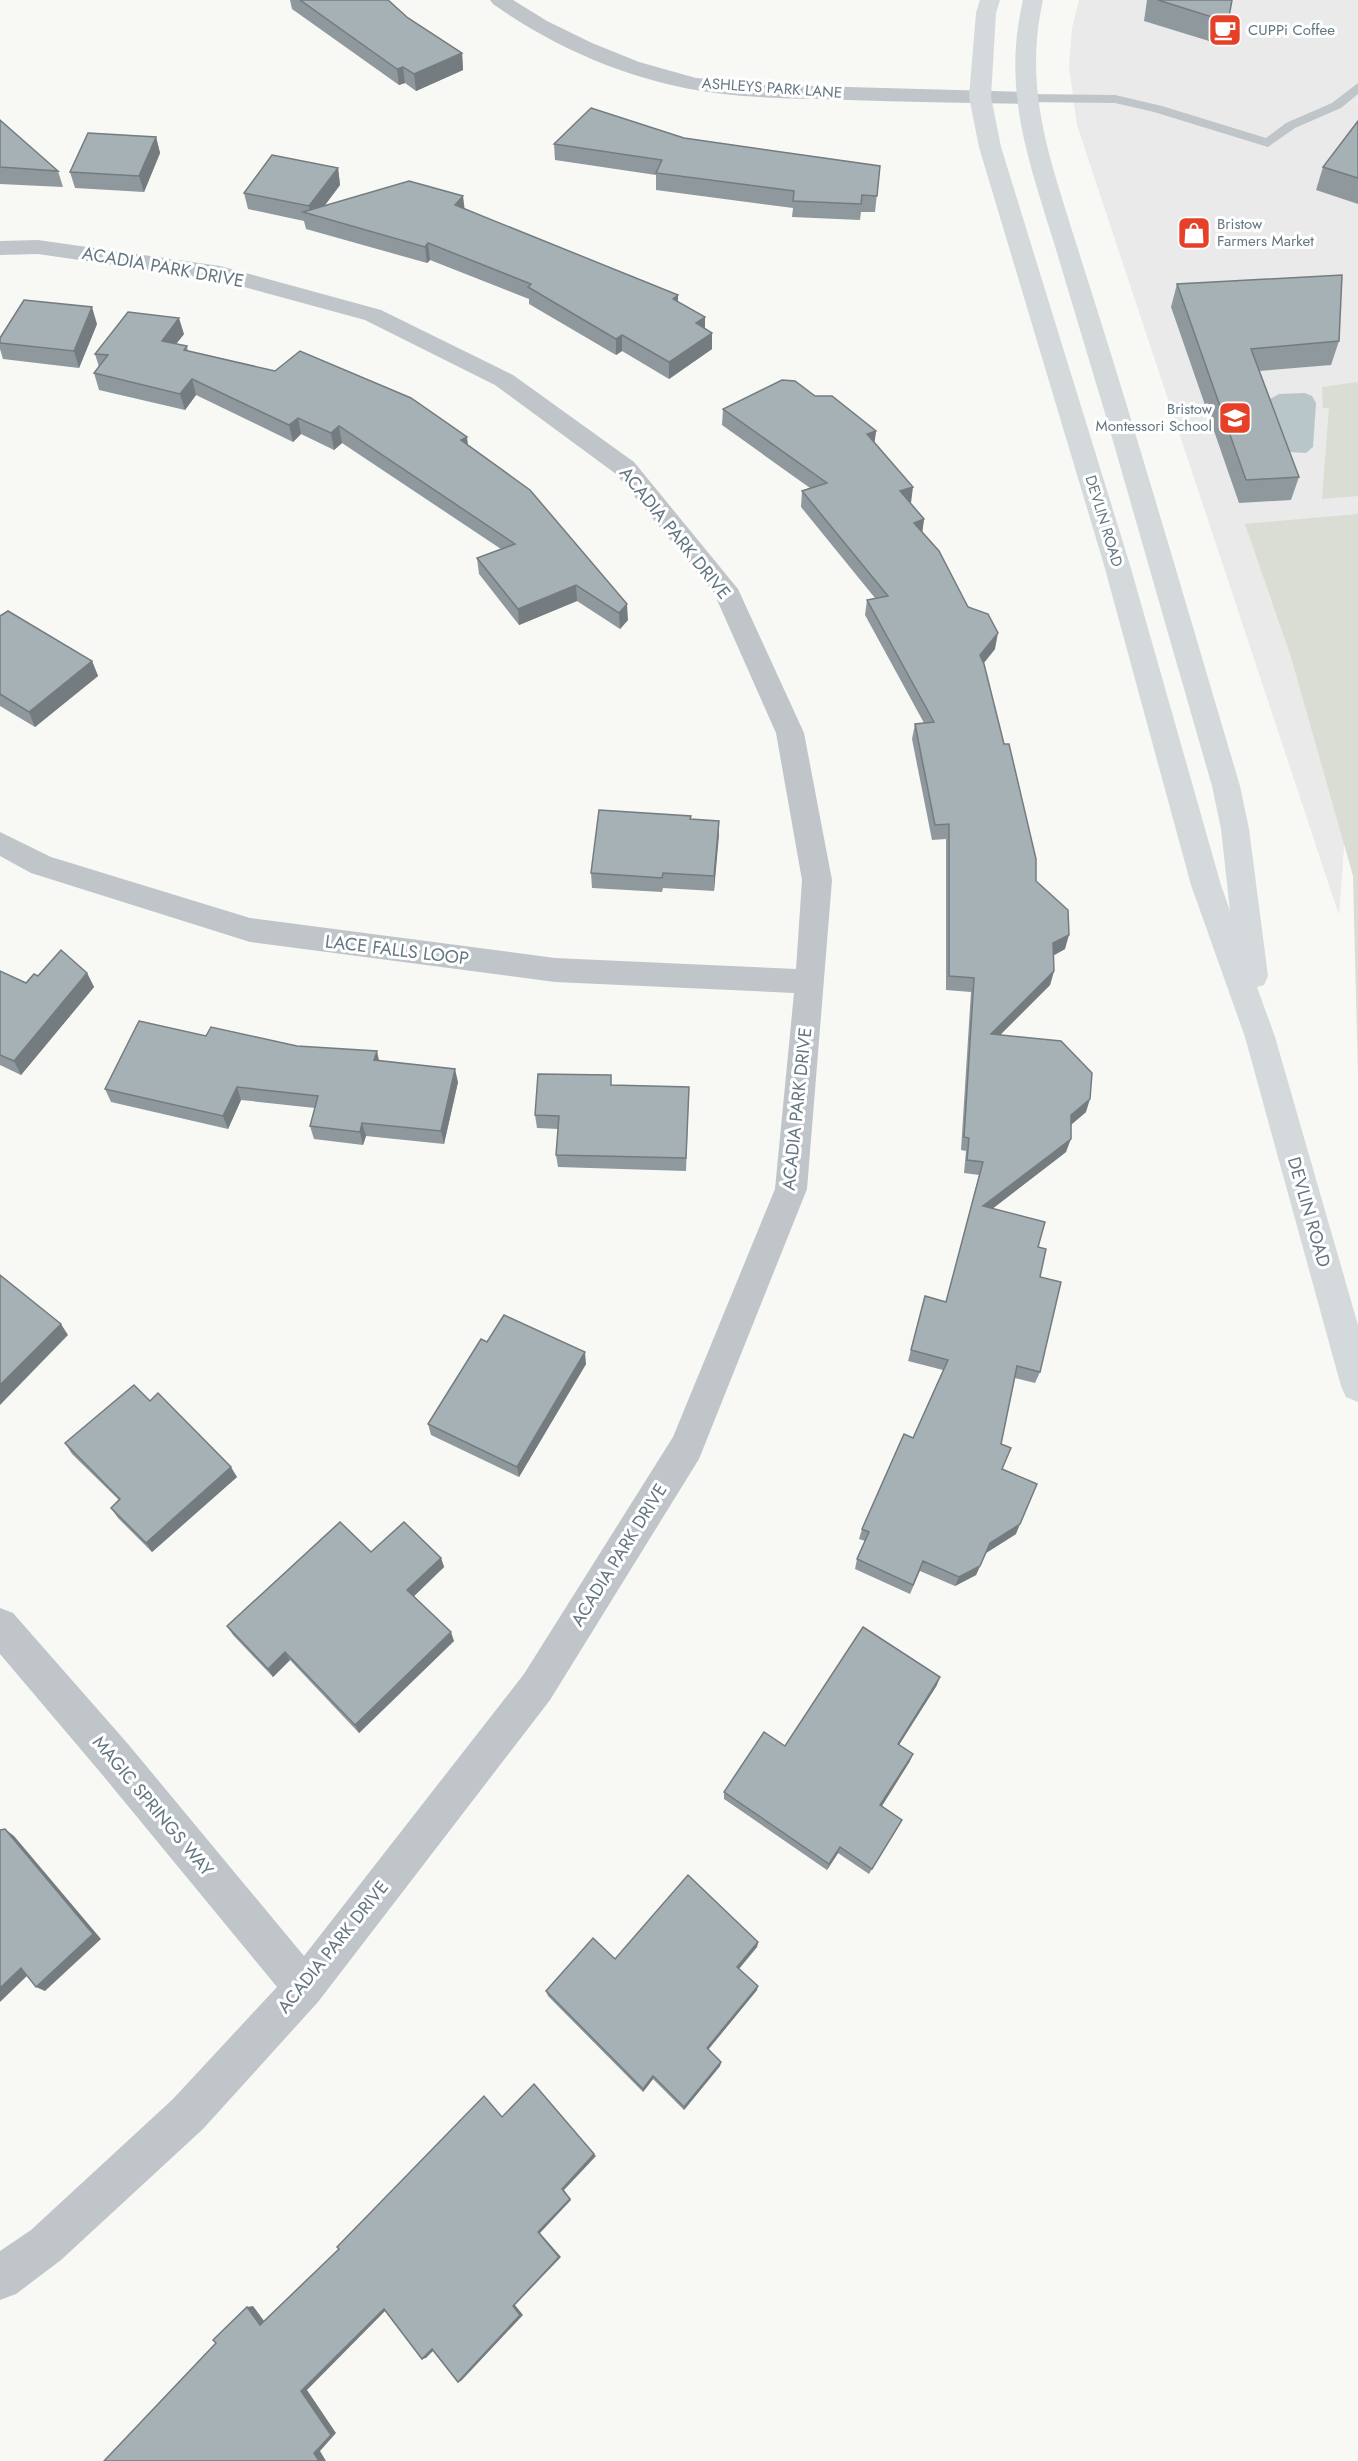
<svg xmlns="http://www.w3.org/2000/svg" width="1358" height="2461" font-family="Jost,sans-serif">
	<rect width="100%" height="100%" fill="#f8f8f5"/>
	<!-- built -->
	<polygon fill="#e9eae9" points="1079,0 1358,0 1358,660 1339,915 1077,125 1069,67 1072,28"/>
	<!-- green -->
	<g fill="#d9ddd4">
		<polygon points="1358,382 1358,496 1322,499 1329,408 1323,408 1322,387"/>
		<polygon points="1358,514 1358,1076 1353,876 1291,657 1245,524"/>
	</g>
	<!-- water -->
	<polygon fill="#b9c6c9" points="1305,393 1312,396 1316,403 1313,447 1306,453 1289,452 1270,399 1279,394"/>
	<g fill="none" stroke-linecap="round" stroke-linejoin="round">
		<!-- service -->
		<polygon fill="#bfc5c8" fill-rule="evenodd" points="1358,83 1358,94 1341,108 1295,128 1268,147 1154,112 1115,103 1026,102 1020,98 1026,94 1115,95 1162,106 1266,138 1286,123 1332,103"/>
		<!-- minor -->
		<g fill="#bfc5c8" fill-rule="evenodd">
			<path d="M490 0H513L547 21 592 43 639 62 696 78 776 85 1026 92 1034 93 1037 98 1034 103 1026 104C967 103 907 102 848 100 804 98 760 99 716 93 636 83 558 50 493 4Z"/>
			<polygon points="38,240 220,266 381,310 513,375 634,462 738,589 804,733 832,880 807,1189 699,1459 550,1700 318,2002 203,2129 61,2260 16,2294 0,2300 0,2251 31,2230 173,2099 277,1987 100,1772 0,1654 0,1608 13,1613 128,1744 304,1956 524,1674 673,1437 775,1189 794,993 555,982 250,942 31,873 0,856 0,832 51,857 250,918 555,958 796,969 802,880 776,733 714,593 616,474 495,385 365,320 218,280 38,254 0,255 0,241"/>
		</g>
		<!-- secondary -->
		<path fill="#d4d9dc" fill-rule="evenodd" d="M980 0H1000L996 13 991 97 1001 147 1130 565 1221 885 1230 911 1221 829 1212 786C1175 658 1139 531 1102 403 1086 350 1070 296 1054 243 1028 158 1002 90 1023 0H1043C1023 90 1050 158 1076 243 1093 297 1110 350 1126 403 1165 531 1202 658 1240 786L1249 829 1268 976 1264 985 1257 987 1275 1037 1358 1325V1402L1346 1397 1341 1386 1245 1037 1191 885 1104 565 979 147 969 97 976 13Z"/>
	</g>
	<!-- wall -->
	<g fill="#8f989c">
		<polygon points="290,0 388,0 408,18 462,53 463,70 416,91 405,83 399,85 292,9"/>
		<polygon points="1147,0 1232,0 1222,45 1144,21"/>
		<polygon points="0,120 58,171 63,187 0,184"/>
		<polygon points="1358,121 1358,204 1316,190 1323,167"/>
		<polygon points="156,137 160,153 144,192 75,188 70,172"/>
		<polygon points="684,138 880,166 875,212 861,212 860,220 792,217 793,208 656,190 656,175 555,160 554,144"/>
		<polygon points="338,168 340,185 324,206 464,208 678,302 705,317 705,328 712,349 669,379 622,351 616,355 529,304 529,299 430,260 427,263 306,229 304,221 248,209 244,193"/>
		<polygon points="1177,284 1339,341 1331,365 1259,371 1299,477 1291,500 1239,503 1171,307"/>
		<polygon points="97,324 79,368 3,359 0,349 0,338"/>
		<polygon points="184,334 176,344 187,346 188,351 468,445 628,620 620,629 577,601 519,625 479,574 477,558 501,549 342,443 334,450 301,434 293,442 196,395 185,410 99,390 94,373 99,367 95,354"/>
		<polygon points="815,396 876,431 874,442 910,503 924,519 922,532 995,649 984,663 1036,881 1065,949 1054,955 1054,971 1050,985 1001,1034 1086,1112 1071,1125 1066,1152 992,1209 1038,1247 1040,1277 1040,1372 1035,1383 1015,1378 1001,1444 1002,1469 1016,1534 986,1553 976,1575 955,1586 920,1571 910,1594 855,1569 857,1559 865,1541 859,1539 862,1529 913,1438 943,1370 908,1361 925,1296 946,1302 979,1175 964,1173 966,1151 961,1150 971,992 946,990 946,839 932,840 912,739 915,724 924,723 865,615 867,600 875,598 801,507 802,491 810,488 722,425 723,409"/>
		<polygon points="0,616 92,661 98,676 35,727 0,706"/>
		<polygon points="691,819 719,821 714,891 663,888 662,892 592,888 591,873"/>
		<polygon points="0,971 26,983 38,976 87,973 94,987 21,1075 0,1065"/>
		<polygon points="206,1036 297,1046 379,1061 458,1082 444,1144 366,1136 363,1145 314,1139 310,1126 315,1108 241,1100 228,1129 111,1102 105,1089"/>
		<polygon points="612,1085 689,1087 686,1171 558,1167 556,1155 558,1129 537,1128 535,1115"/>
		<polygon points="487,1342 586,1364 519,1477 431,1435 428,1424"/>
		<polygon points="150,1401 237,1477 152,1552 118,1518 111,1508 119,1500 72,1454 65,1443"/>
		<polygon points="371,1552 441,1558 444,1567 414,1596 454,1641 359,1733 290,1660 273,1677 233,1635 227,1626"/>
		<polygon points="937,1685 899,1745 910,1761 882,1806 902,1820 869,1874 838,1853 827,1870 724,1799 724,1792 785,1746"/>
		<polygon points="758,1942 757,1947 739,1969 757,1990 708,2050 721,2062 720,2066 684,2110 653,2079 643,2092 548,1996 546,1991 615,1959"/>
	</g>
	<!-- shaded-wall -->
	<g fill="#747c7f">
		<polygon points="462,53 463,70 416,91 414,74"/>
		<polygon points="403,67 405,83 399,85 397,69"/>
		<polygon points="156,137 160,153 144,192 139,176"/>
		<polygon points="338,168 340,185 317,216 310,215 309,206"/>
		<polygon points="463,196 465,212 455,205"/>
		<polygon points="428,243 430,260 427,263 425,247"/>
		<polygon points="678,295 678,311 673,299"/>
		<polygon points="92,307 97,324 79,368 74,351"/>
		<polygon points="705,317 705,334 696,323"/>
		<polygon points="179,318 184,334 166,357 162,341"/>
		<polygon points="712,333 712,349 669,379 669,362"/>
		<polygon points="622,335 622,351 616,355 616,339"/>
		<polygon points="192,379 196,395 185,410 180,394"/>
		<polygon points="298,418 301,434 293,442 289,425"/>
		<polygon points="339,426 342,443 334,450 331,433"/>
		<polygon points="876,431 874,447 867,434"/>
		<polygon points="467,437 469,453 461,440"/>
		<polygon points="913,487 911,503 900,491"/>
		<polygon points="924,519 922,535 914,523"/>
		<polygon points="576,585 577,601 519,625 518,609"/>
		<polygon points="627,604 628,620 620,629 619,613"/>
		<polygon points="998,633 995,649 977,671 980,655"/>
		<polygon points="92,661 98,676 35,727 29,712"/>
		<polygon points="719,821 719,836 714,891 714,876"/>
		<polygon points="1069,935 1065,949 1049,958 1053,943"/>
		<polygon points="1054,971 1050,985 988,1047 991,1034"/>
		<polygon points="87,973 94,987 21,1075 14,1061"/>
		<polygon points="377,1051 380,1065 374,1060"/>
		<polygon points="455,1069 458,1082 444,1144 441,1131"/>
		<polygon points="237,1087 241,1100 228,1129 223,1116"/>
		<polygon points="1090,1099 1086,1112 1067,1128 1071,1115"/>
		<polygon points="362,1123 366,1136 363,1145 360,1132"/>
		<polygon points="1071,1139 1066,1152 979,1219 983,1206"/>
		<polygon points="61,1324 68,1335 0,1405 0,1385"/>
		<polygon points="585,1352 586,1364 519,1477 517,1467"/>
		<polygon points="231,1467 237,1477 152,1552 146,1543"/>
		<polygon points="1020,1524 1016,1534 986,1553 990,1543"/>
		<polygon points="441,1558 444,1567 411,1599 407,1590"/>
		<polygon points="980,1566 976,1575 955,1586 959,1577"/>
		<polygon points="451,1632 454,1641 359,1733 355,1725"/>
		<polygon points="285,1652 290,1660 273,1677 268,1669"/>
		<polygon points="940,1677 937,1685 895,1751 898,1744"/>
		<polygon points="913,1754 910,1761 878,1812 880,1805"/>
		<polygon points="5,1829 14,1836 101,1939 45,1991 36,1987"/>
		<polygon points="840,1847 838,1853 827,1870 829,1864"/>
		<polygon points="758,1942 757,1947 736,1972 737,1967"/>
		<polygon points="21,1968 30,1973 0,2002 0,1988"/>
		<polygon points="758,1986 757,1990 706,2052 707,2048"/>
		<polygon points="721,2062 720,2066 684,2110 684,2107"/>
		<polygon points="653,2076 653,2079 643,2092 643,2089"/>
		<polygon points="594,2154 596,2156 564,2190 571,2200 540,2233 561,2257 515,2305 523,2315 461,2381 458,2382 513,2306 538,2232 562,2189"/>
		<polygon points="253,2306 267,2325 260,2325 247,2307"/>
		<polygon points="388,2308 307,2390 336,2433 320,2451 326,2461 319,2461 314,2453 301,2391 384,2309"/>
		<polygon points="436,2348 426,2358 422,2359 432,2349"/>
	</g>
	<!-- building -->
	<g fill="#a6b1b5" stroke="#747c7f" stroke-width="1.5">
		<polygon points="300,0 388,0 408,18 462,53 414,74 403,67 397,69"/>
		<polygon points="1158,0 1232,0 1228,22"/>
		<polygon points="591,108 684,138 880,166 877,196 862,195 861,204 793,201 794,191 656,173 662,160 554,144"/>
		<polygon points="0,120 58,171 0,167"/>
		<polygon points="1358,121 1358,178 1323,167"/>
		<polygon points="88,133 156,137 139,176 70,172"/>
		<polygon points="272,155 338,168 309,206 244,193"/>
		<polygon points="409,181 463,196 455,205 678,295 673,299 705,317 696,323 712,333 669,362 622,335 616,339 528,287 531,284 428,243 425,247 303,212"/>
		<polygon points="1342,275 1339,341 1251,349 1299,477 1246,480 1177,284"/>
		<polygon points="24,300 92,307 74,351 0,343 0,338"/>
		<polygon points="128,312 179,318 162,341 187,346 184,350 275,371 300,351 411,398 467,437 461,440 530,490 627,604 619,613 576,585 518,609 477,558 515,544 339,426 331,433 298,418 289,425 192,379 180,394 94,373 108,355 95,354"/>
		<polygon points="782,380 795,381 815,396 832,396 876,431 867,434 913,487 900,491 924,519 914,523 939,551 968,607 988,614 998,633 980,655 984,664 1004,744 1009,744 1036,859 1036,881 1068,910 1069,935 1053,943 1054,971 991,1034 1061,1041 1092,1073 1090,1099 1071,1115 1071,1139 983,1206 1045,1222 1038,1247 1046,1249 1040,1277 1061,1282 1040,1372 1017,1366 1001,1444 1011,1448 1002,1469 1037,1484 1020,1524 990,1543 980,1566 959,1577 923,1561 913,1585 857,1559 869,1532 862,1529 904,1434 913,1438 948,1360 911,1350 925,1296 946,1302 983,1162 967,1160 969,1138 964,1137 974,978 949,976 949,824 935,825 915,724 934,722 867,600 888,596 802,491 827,483 723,409"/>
		<polygon points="8,611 92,661 29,712 0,694 0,616"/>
		<polygon points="599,810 691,816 690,819 719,821 714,876 663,873 662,878 591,873"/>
		<polygon points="61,950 87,973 14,1061 0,1055 0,971 26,983 34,974 38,976"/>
		<polygon points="139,1021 206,1036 211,1027 297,1046 377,1051 374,1060 455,1069 441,1131 362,1123 360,1132 310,1126 318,1096 237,1087 223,1116 105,1089"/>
		<polygon points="538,1074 611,1075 611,1085 689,1087 686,1158 556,1155 559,1116 535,1115"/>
		<polygon points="0,1275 61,1324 0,1385"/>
		<polygon points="504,1315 585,1352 517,1467 428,1424 481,1339 487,1342"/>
		<polygon points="134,1385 150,1401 158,1393 231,1467 146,1543 111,1508 120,1499 65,1443"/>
		<polygon points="340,1522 371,1552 404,1522 441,1558 407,1590 451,1632 355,1725 285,1652 268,1669 227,1626"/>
		<polygon points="863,1627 940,1677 898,1744 913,1754 880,1805 902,1820 872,1869 840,1847 829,1864 724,1792 764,1732 785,1746"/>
		<polygon points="5,1829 93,1934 36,1987 21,1968 0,1988 0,1830"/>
		<polygon points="688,1875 758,1942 737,1967 758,1986 707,2048 721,2062 684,2107 653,2076 643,2089 546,1991 593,1938 615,1959"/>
		<polygon points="534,2084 594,2154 562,2189 570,2199 538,2232 559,2257 513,2306 520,2315 458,2382 432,2349 422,2359 384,2309 301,2391 331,2435 314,2453 319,2461 104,2461 216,2343 213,2340 247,2307 260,2325 339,2249 337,2247 484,2096 502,2117"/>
	</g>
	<!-- icons -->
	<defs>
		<symbol id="cafe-square" viewBox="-11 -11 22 22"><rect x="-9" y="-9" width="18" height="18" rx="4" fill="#e64128" stroke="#fff"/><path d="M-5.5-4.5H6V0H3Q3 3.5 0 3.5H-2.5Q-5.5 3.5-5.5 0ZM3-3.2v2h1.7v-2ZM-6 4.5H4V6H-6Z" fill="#fff"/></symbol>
		<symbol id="shop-square" viewBox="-11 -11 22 22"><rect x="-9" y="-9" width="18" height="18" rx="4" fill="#e64128" stroke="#fff"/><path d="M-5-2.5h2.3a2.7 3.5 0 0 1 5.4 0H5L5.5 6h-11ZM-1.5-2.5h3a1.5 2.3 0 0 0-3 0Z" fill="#fff"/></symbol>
		<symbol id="school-square" viewBox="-11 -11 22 22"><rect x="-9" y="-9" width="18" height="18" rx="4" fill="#e64128" stroke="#fff"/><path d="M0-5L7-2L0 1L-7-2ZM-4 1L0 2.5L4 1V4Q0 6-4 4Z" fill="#fff"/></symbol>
	</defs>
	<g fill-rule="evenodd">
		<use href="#cafe-square" x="1206" y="11" width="38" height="38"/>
		<use href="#shop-square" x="1175" y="214" width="38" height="38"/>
		<use href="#school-square" x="1216" y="399" width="38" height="38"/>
	</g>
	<g text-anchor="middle" stroke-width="6" stroke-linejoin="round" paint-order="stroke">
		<!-- far-poi labels -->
		<g font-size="15" fill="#637781" stroke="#fff" text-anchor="start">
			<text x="1248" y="35">CUPPi Coffee</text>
			<text x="1217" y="229">Bristow<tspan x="1217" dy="17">Farmers Market</tspan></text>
			<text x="1212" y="414" text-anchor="end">Bristow<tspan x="1212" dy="17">Montessori School</tspan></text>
		</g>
		<!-- far-street labels -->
		<g font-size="15" fill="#637781" stroke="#fff">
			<text transform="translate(772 88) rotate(4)" y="5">ASHLEYS PARK LANE</text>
			<text transform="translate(1104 521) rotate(73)" y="5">DEVLIN ROAD</text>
		</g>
		<!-- street labels -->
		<g font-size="18" fill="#637781" stroke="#fff">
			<text transform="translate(163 267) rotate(10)" y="6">ACADIA PARK DRIVE</text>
			<text transform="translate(675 533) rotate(51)" y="6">ACADIA PARK DRIVE</text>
			<text transform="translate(397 950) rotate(7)" y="6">LACE FALLS LOOP</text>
			<text transform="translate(797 1109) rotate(-84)" y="6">ACADIA PARK DRIVE</text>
			<text transform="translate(1309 1212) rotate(74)" y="6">DEVLIN ROAD</text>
			<text transform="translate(619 1555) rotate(-58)" y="6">ACADIA PARK DRIVE</text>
			<text transform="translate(153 1806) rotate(50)" y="6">MAGIC SPRINGS WAY</text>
			<text transform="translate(333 1947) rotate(-51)" y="6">ACADIA PARK DRIVE</text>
		</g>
	</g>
</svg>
